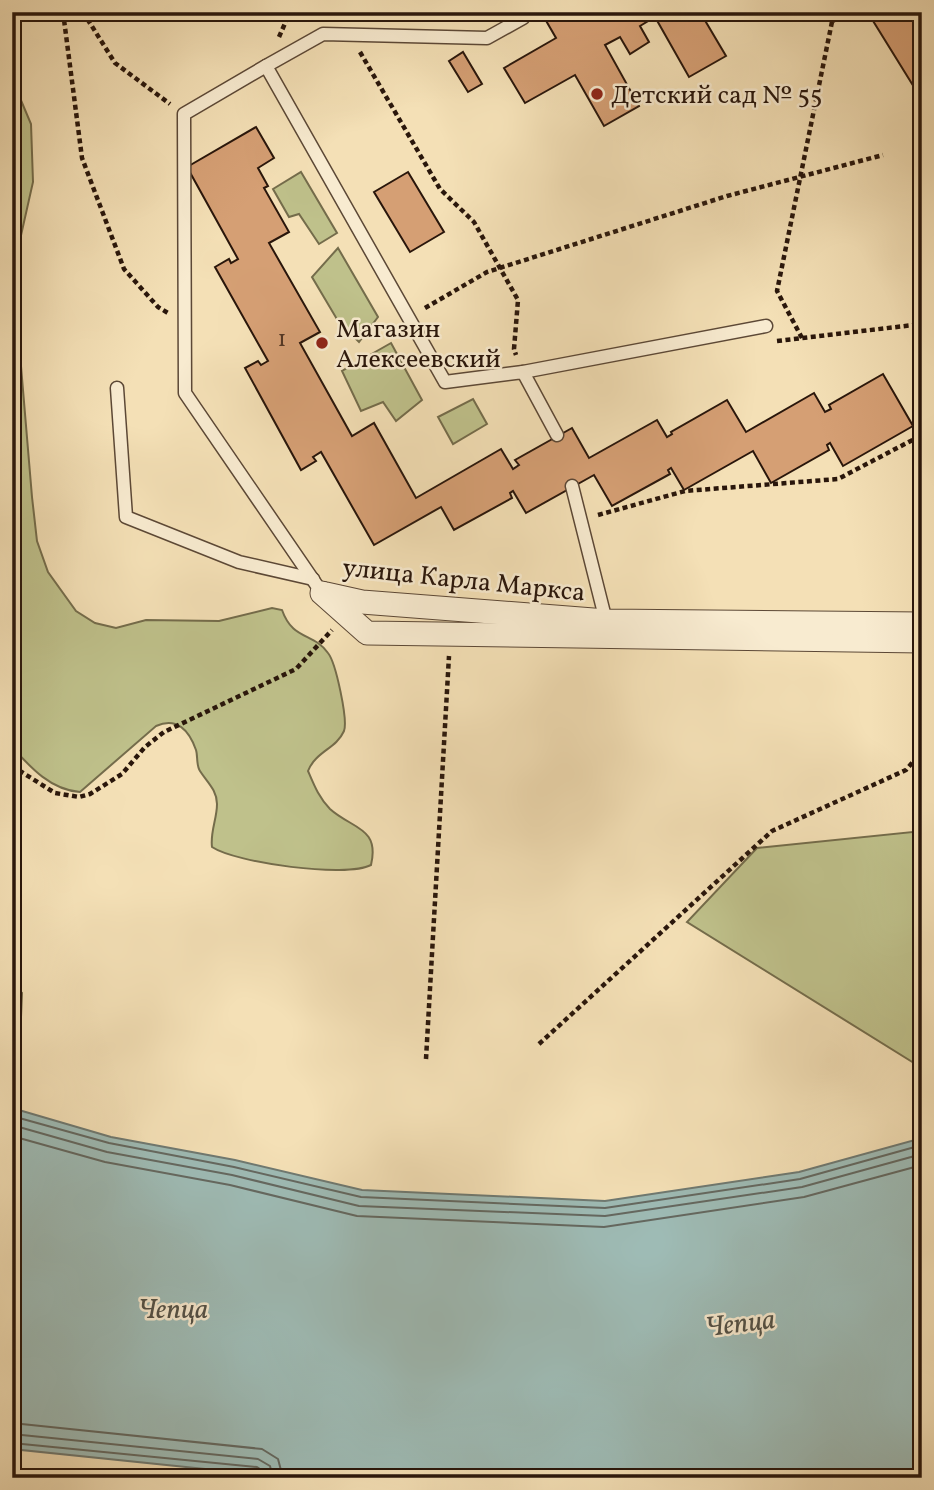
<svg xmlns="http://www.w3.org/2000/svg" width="934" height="1490" font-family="Vollkorn,serif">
	<rect width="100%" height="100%" fill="#f4e0b6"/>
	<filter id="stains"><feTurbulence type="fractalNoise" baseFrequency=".00286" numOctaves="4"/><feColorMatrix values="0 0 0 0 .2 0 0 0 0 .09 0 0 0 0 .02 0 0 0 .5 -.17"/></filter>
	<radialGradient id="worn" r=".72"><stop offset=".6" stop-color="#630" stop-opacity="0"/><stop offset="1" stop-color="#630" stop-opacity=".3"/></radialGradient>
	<!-- green -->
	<g fill="#bfc18b" stroke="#746c4b" stroke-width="2">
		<path d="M12 79 31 124 33 182 13 271 32 497 37 541 48 572 76 611 95 623 116 628 146 620 219 621 272 608 282 610C293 641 313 632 328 653 336 663 348 720 344 731 336 749 316 751 308 771 314 785 319 798 330 809 352 829 380 827 371 865 346 878 236 863 212 847 210 832 217 819 217 804 217 790 207 782 200 771 196 765 198 756 196 750 189 730 177 717 156 726L80 792C51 790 31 768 12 747Z"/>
		<polygon points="301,172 337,233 319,244 299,214 289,217 273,189"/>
		<polygon points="338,248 378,317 359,342 338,321 312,277"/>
		<polygon points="391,343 422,400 396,421 383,402 361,411 342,371"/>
		<polygon points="473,399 487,424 453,444 438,417"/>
		<polygon points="922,831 922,1068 687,922 757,848"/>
		<polygon points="12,984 22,993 20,1041 12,1051"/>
	</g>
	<!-- water -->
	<polygon fill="#9ebbb5" stroke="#6f7971" stroke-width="2" points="12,1108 111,1137 235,1160 362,1190 605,1201 799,1172 922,1138 922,1474 889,1478 292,1478 12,1449"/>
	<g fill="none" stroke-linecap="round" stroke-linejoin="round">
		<!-- shore -->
		<g stroke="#646860" stroke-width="2">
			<polyline points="12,1116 109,1143 234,1167 361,1197 605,1208 800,1179 922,1145"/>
			<polyline points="12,1125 107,1152 232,1175 359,1206 605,1216 802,1187 922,1154"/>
			<polyline points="12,1136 105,1162 230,1185 357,1216 604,1227 804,1197 922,1165"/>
			<polyline points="12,1423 262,1449 278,1459 283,1478"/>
			<polyline points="12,1434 258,1459 270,1466 273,1478"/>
			<polyline points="12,1443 257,1467 263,1471 264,1478"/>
		</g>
	</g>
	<!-- building -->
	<g fill="#d59f74" stroke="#29160b" stroke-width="2">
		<polygon points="541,12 700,12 726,56 689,77 655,17 640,26 649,42 630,54 620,37 605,45 639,106 604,126 575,75 525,103 504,68 556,38"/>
		<polygon points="876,12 922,12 922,100 870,16"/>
		<polygon points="463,52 482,84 468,92 449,61"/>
		<polygon points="256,127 274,158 258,168 268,186 264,188 289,232 269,243 320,332 300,343 352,436 374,423 416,498 501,449 513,469 519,465 515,460 572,428 589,458 657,420 667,437 672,434 671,432 727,400 746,432 814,393 825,412 831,409 829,405 883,374 913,426 843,466 830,443 827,445 829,450 771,483 753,451 684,490 671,468 668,470 670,474 612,506 594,475 526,513 513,491 510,493 512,498 454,530 441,507 374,545 321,452 313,457 316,461 301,470 245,368 258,361 261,365 268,361 215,267 229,259 231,263 238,259 187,167"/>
		<polygon points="408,172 444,232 410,252 374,192"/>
	</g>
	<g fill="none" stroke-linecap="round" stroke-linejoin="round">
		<defs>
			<g id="service">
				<polyline points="523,18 487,38 323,34 266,66 445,382 523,372 557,435"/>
				<polyline points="266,66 184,114 185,393 322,593"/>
				<polyline points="523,372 766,326"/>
				<polyline points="117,388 126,517 239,562 313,579"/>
				<polyline points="572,486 606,621"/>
			</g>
			<g id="minor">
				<polyline points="322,593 367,633 922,641"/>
				<polyline points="326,594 362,602 606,621 922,624"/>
			</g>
		</defs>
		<!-- service casing -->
		<use href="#service" stroke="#5c4836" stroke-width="15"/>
		<!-- minor casing -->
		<use href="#minor" stroke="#5c4836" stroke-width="25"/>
		<!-- path -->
		<g stroke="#29160b" stroke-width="4.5" stroke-dasharray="5 3.5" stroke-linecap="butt">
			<polyline points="63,12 82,158 124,269 158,307 168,313"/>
			<polyline points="83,12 115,63 170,104"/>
			<polyline points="833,21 846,12"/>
			<polyline points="279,37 290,12"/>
			<polyline points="360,52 440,189 474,222 518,300 514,349 516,355"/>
			<polyline points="425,308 487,272 727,196 883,155"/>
			<polyline points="802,338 777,291 834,12"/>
			<polyline points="777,341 922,324"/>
			<polyline points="598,515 685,491 838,479 922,435"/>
			<polyline points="12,766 55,793 79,797 90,794 122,774 145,747 164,732 296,669 332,630"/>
			<polyline points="539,1044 772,831 906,770 922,751"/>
			<polyline points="426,1059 449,656"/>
			<polyline points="12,1476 27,1478"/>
		</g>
		<!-- service -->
		<use href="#service" stroke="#f8ebd0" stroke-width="12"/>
		<!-- minor -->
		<use href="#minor" stroke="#f8ebd0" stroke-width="23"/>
	</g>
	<!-- markers -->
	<g fill="#8f2418" stroke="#f8ebd0" stroke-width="2.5">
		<circle cx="597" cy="94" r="7"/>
		<circle cx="322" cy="343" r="7"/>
	</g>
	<g text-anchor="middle" stroke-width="5" stroke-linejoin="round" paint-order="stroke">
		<!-- number labels -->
		<g font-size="23" fill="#543825">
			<text x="282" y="346">1</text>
		</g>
		<!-- poi labels -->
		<g font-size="26" fill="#29160b" stroke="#f8ebd0" text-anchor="start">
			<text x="611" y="103">Детский сад № 55</text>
			<text x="336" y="337">Магазин<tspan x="336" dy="30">Алексеевский</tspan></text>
		</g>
		<!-- street labels -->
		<g font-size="26" fill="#29160b" stroke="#f8ebd0">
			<text transform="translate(464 579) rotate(6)" y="9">улица Карла Маркса</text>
		</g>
		<!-- water labels -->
		<g font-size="28" font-style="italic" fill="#525046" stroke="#f8ebd0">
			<text x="173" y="1318">Чепца</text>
			<text transform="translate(740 1322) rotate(-7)" y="10">Чепца</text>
		</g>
	</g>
	<!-- margin -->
	<rect width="934" height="1490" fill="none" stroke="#f4e0b6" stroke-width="42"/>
	<rect x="14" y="14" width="906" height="1462" fill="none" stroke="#29160b" stroke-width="3.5"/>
	<rect x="21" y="21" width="892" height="1448" fill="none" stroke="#29160b" stroke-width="2"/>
	<rect width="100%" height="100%" filter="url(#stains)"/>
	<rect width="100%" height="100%" fill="url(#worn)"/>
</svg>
